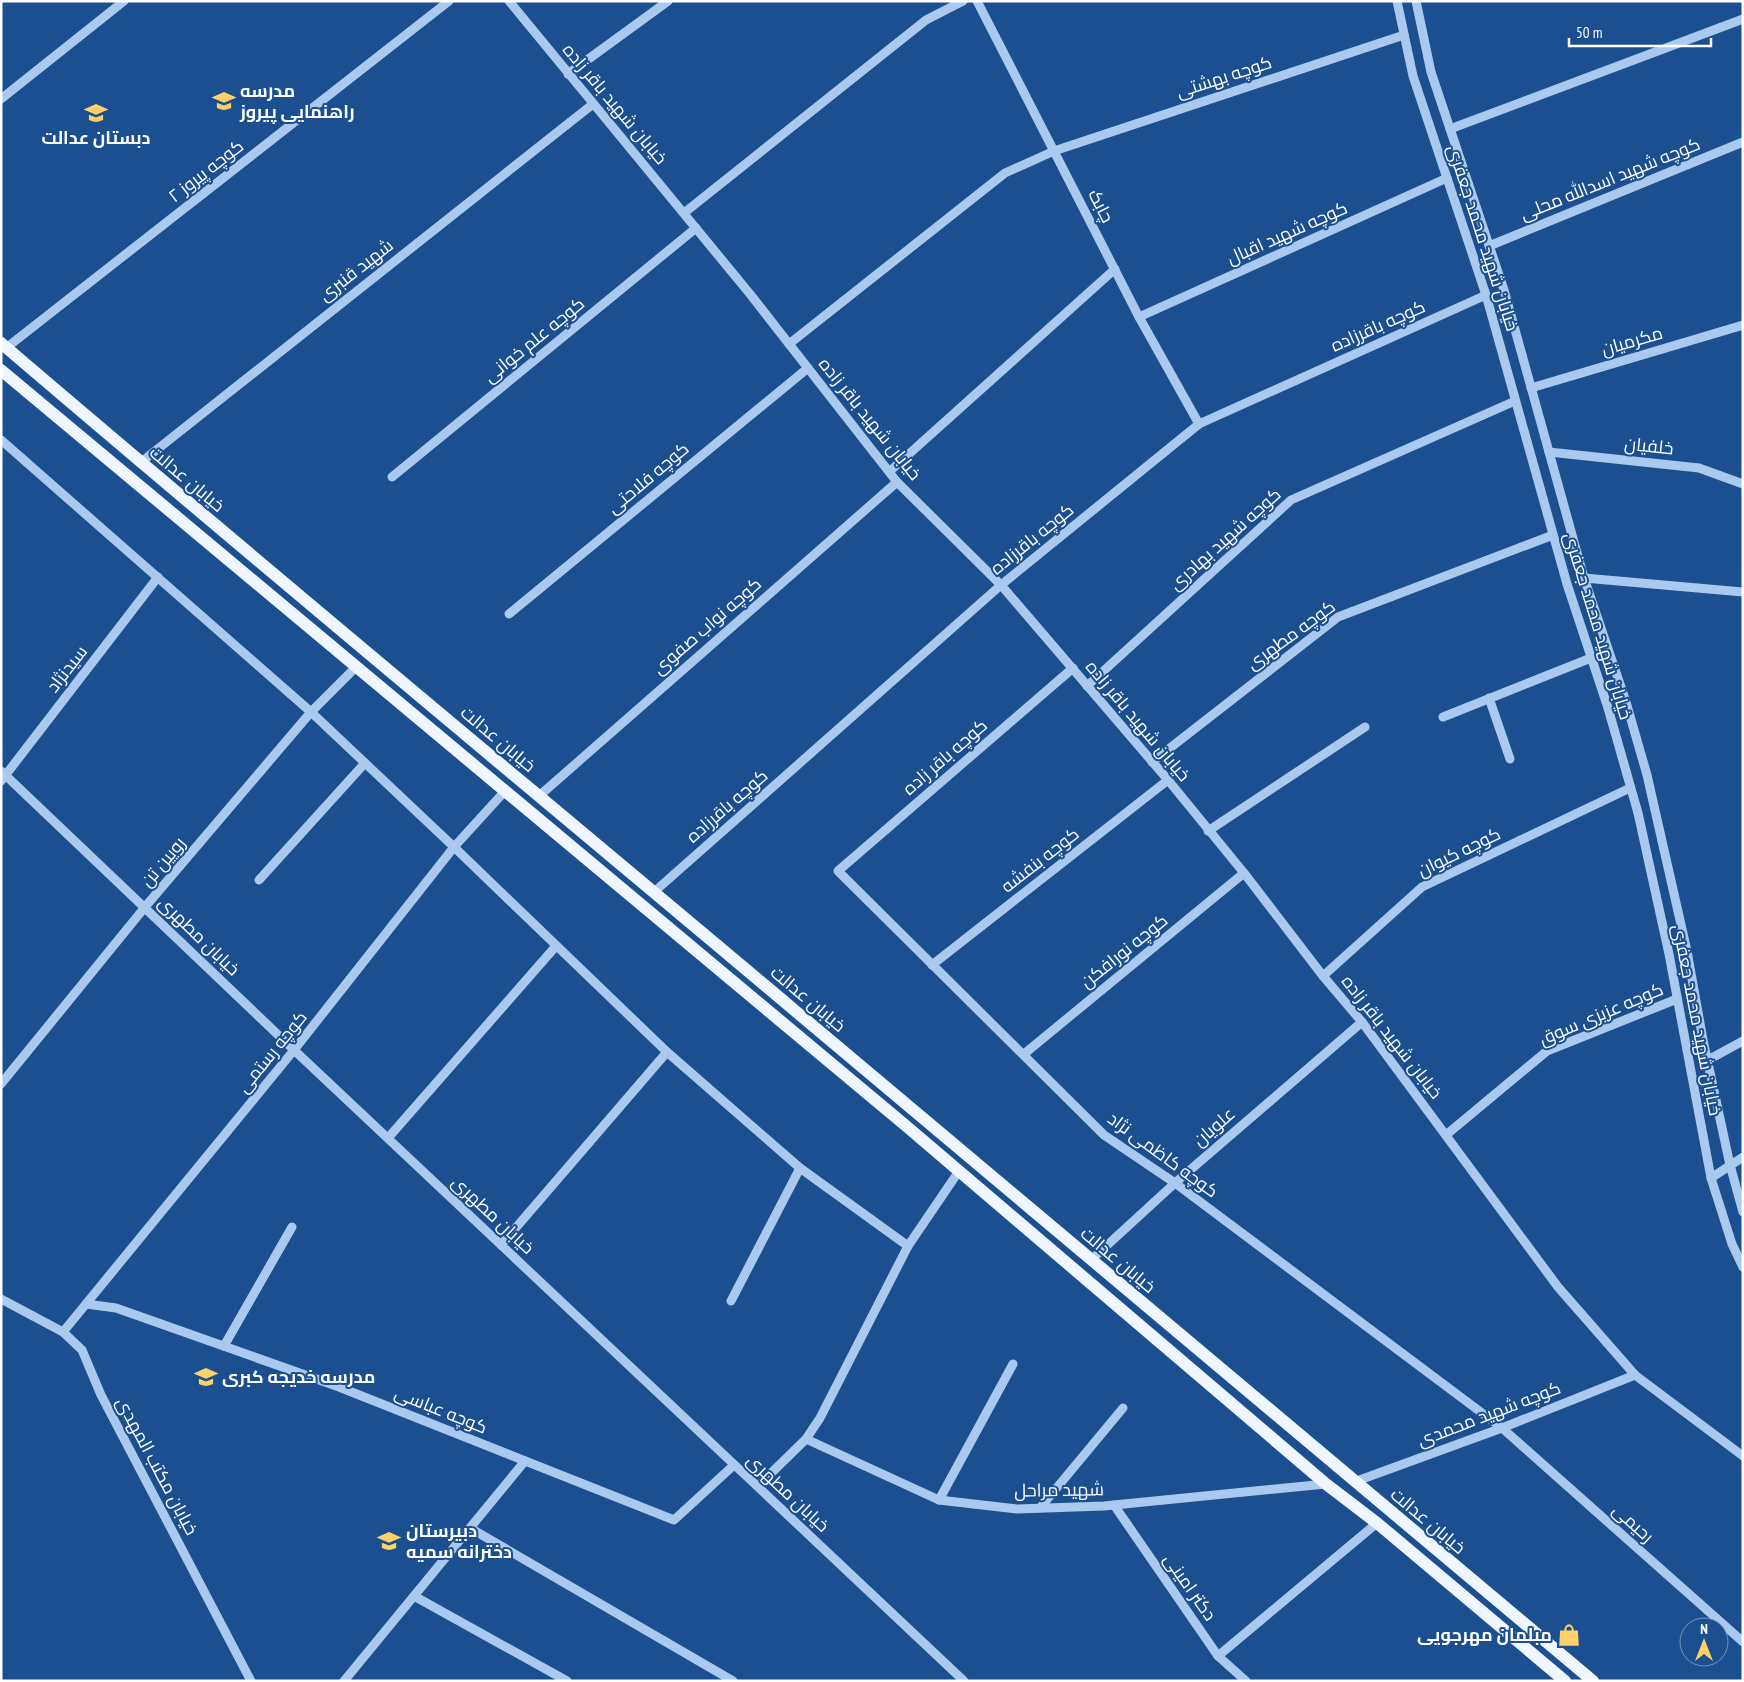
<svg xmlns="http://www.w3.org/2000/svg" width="1744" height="1682" font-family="'PT Sans Narrow',Cairo,sans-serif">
	<rect width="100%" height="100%" fill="#1b4f8f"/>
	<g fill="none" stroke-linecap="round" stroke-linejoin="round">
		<!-- minor -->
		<g stroke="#a9c9ee" stroke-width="9">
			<polyline points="509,1 750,294 897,482 1001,585 1168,780 1244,873 1323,976 1362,1022 1558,1287 1635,1375 1743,1456"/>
			<polyline points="977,1 1139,317 1199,424"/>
			<polyline points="1397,1 1413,76 1486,295 1567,584 1608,708 1638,813 1669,954 1711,1178 1732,1244 1743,1267"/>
			<polyline points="1416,1 1431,72 1504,290 1584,578 1626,702 1647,775 1687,951 1703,1040 1730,1165 1743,1212"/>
			<polyline points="568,74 668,1"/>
			<polyline points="1,99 124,1"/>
			<polyline points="1450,129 1743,19"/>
			<polyline points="684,213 926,20 963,1"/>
			<polyline points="1489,246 1743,142"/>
			<polyline points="1139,317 1447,178"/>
			<polyline points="789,344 1005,173 1054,151 1404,35"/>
			<polyline points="6,348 449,1"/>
			<polyline points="1531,388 1743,325"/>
			<polyline points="1,440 311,712 454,847 667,1052 800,1168 908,1246"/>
			<polyline points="1549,452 1699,468 1743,484"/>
			<polyline points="140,463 593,104"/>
			<polyline points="890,471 1115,269"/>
			<polyline points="392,477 696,228"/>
			<polyline points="1584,578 1743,592"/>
			<polyline points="509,614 808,368"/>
			<polyline points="1073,668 838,871 1104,1135 1175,1183 1502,1428 1743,1642"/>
			<polyline points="1087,686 1291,500 1515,401"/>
			<polyline points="1489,698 1510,759"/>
			<polyline points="1443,717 1591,658"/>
			<polyline points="1152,762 1338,617 1553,535"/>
			<polyline points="1,771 294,1050 964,1681"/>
			<polyline points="1,781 158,577"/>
			<polyline points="539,796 897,482"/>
			<polyline points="1208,831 1365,727"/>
			<polyline points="259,880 365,763"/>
			<polyline points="654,892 1001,585 1199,424 1486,295"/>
			<polyline points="932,965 1168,780"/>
			<polyline points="1323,976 1422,887 1630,788"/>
			<polyline points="1024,1054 1244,873"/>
			<polyline points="1708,1060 1743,1041"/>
			<polyline points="1,1084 145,907 311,712 356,667"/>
			<polyline points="1446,1135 1547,1051 1677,999"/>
			<polyline points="388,1138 556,946"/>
			<polyline points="1711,1178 1743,1157"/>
			<polyline points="501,1245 667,1052"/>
			<polyline points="1091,1260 1175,1183 1362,1022"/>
			<polyline points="1,1299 63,1332 82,1350 101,1395 251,1681"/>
			<polyline points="731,1301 800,1168"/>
			<polyline points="86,1304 116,1308 339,1387 674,1520 734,1465"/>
			<polyline points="63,1332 294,1050 454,847 505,791"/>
			<polyline points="224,1346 292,1227"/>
			<polyline points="806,1439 939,1500 1017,1509 1104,1506 1326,1484"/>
			<polyline points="1354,1482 1502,1428 1635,1375"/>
			<polyline points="758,1486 806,1439 820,1418 908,1246 959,1171"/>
			<polyline points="939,1500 1013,1364"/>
			<polyline points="1114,1505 1218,1656 1246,1681"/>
			<polyline points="1040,1508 1123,1408"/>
			<polyline points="470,1528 733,1681"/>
			<polyline points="414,1596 567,1681"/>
			<polyline points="1218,1656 1377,1523"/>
			<polyline points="344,1681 525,1461"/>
		</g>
		<!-- major -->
		<g stroke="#f0f6ff" stroke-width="12">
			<path d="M1 343C263 567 529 787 793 1009 1060 1233 1325 1459 1593 1681"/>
			<polyline points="1,370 905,1125 1326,1484 1377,1523 1565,1681"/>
		</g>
	</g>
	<!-- icons -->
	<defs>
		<symbol id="school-bare" viewBox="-9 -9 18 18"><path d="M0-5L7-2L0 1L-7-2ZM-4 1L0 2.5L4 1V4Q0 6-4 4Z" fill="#ffd166" stroke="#1b4f8f" stroke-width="2.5" paint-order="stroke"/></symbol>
		<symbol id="shop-bare" viewBox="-9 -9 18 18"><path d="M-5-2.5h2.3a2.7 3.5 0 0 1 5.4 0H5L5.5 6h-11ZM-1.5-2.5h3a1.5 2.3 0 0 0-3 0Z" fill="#ffd166" stroke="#1b4f8f" stroke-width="2.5" paint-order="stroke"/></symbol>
	</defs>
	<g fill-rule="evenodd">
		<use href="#school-bare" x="208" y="85" width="32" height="32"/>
		<use href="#school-bare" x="80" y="97" width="32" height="32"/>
		<use href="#school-bare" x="190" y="1361" width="32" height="32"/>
		<use href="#school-bare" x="373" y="1525" width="32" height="32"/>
		<use href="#shop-bare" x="1553" y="1619" width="32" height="32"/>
	</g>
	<g text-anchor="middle" stroke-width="4" stroke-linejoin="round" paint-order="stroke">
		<!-- street labels -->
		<g font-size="18" fill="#fff" stroke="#1b4f8f">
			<text transform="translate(1224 77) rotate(-18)" y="6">کوچه بهشتی</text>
			<text transform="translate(615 104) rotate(50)" y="6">خیابان شهید باقر زاده</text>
			<text transform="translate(206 171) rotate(-38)" y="6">کوچه پیروز ۲</text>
			<text transform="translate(1610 179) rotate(-22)" y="6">کوچه شهید اسدالله محلی</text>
			<text transform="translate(1101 206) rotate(63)" y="6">چابک</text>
			<text transform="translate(1287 233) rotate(-24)" y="6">کوچه شهید اقبال</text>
			<text transform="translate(1483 238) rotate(72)" y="6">خیابان شهید محمد جعفری</text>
			<text transform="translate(356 270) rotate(-38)" y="6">شهید قنبری</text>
			<text transform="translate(1378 326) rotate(-24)" y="6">کوچه باقرزاده</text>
			<text transform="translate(534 340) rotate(-39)" y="6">کوچه علم خوانی</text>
			<text transform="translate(1632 341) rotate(-16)" y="6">مکرمیان</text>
			<text transform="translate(870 419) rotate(51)" y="6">خیابان شهید باقر زاده</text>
			<text transform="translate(1649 446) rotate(6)" y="6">خلفیان</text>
			<text transform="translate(648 478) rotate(-40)" y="6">کوچه فلاحتی</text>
			<text transform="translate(187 479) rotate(40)" y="6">خیابان عدالت</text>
			<text transform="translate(1032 539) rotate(-39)" y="6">کوچه باقرزاده</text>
			<text transform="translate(1225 539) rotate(-42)" y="6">کوچه شهید بهادری</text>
			<text transform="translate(707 626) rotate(-41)" y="6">کوچه نواب صفوی</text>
			<text transform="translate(1598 626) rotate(73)" y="6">خیابان شهید محمد جعفری</text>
			<text transform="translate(1291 635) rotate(-36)" y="6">کوچه مطهری</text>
			<text transform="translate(67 669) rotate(-52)" y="6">سیدنژاد</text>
			<text transform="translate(1138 721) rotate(50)" y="6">خیابان شهید باقر زاده</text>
			<text transform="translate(498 739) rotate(40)" y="6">خیابان عدالت</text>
			<text transform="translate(945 757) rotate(-41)" y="6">کوچه باقر زاده</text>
			<text transform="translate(727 806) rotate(-41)" y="6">کوچه باقرزاده</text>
			<text transform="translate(1459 852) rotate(-26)" y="6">کوچه کیوان</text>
			<text transform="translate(1040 860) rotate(-38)" y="6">کوچه بنفشه</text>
			<text transform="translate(163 862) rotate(-50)" y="6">رویین تن</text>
			<text transform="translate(199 936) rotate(44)" y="6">خیابان مطهری</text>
			<text transform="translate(1124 951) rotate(-39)" y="6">کوچه نورافکن</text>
			<text transform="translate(808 999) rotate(40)" y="6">خیابان عدالت</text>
			<text transform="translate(1601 1014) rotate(-23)" y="6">کوچه عزیزی سوق</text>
			<text transform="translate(1697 1020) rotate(79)" y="6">خیابان شهید محمد جعفری</text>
			<text transform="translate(1392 1037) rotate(52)" y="6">خیابان شهید باقر زاده</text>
			<text transform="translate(272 1052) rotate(-51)" y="6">کوچه رستمی</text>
			<text transform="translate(1214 1127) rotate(-41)" y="6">علویان</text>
			<text transform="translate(1163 1155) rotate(36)" y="6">کوچه کاظمی نژاد</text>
			<text transform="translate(493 1215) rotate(43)" y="6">خیابان مطهری</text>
			<text transform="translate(1118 1260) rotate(40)" y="6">خیابان عدالت</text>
			<text transform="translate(441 1410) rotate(22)" y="6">کوچه عباسی</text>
			<text transform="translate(1489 1414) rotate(-21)" y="6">کوچه شهید محمدی</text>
			<text transform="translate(157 1466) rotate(62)" y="6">خیابان مکتب المهدی</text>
			<text transform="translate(1059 1490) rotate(-1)" y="6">شهید مراحل</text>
			<text transform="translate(788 1493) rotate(43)" y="6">خیابان مطهری</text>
			<text transform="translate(1428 1521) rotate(40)" y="6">خیابان عدالت</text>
			<text transform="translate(1633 1523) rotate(42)" y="6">رحیمی</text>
			<text transform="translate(1190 1587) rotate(55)" y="6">دکتر امینی</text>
		</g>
		<!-- poi labels -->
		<g font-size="18" font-weight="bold" fill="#fff" stroke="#1b4f8f" text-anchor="start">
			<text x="240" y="97">مدرسه<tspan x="240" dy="21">راهنمایی پیروز</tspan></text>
			<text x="96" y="144" text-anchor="middle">دبستان عدالت</text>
			<text x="222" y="1383">مدرسه خدیجه کبری</text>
			<text x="406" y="1537">دبیرستان<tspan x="406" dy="21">دخترانه سمیه</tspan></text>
			<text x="1552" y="1641" text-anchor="end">مبلمان مهرجویی</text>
		</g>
	</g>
	<!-- border -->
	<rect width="1744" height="1682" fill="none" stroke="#ffffff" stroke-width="5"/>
	<!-- north arrow -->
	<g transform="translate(1704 1642)"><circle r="24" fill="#1b4f8f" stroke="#7695bc"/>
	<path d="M0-4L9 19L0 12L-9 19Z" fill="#ffd166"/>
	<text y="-8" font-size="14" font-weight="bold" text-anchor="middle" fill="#ffffff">N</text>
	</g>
	<!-- scale -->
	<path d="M1569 38v8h142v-8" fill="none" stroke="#ffffff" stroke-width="2.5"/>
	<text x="1576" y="38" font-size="15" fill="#ffffff" stroke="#1b4f8f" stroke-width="4" paint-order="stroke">50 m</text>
</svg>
